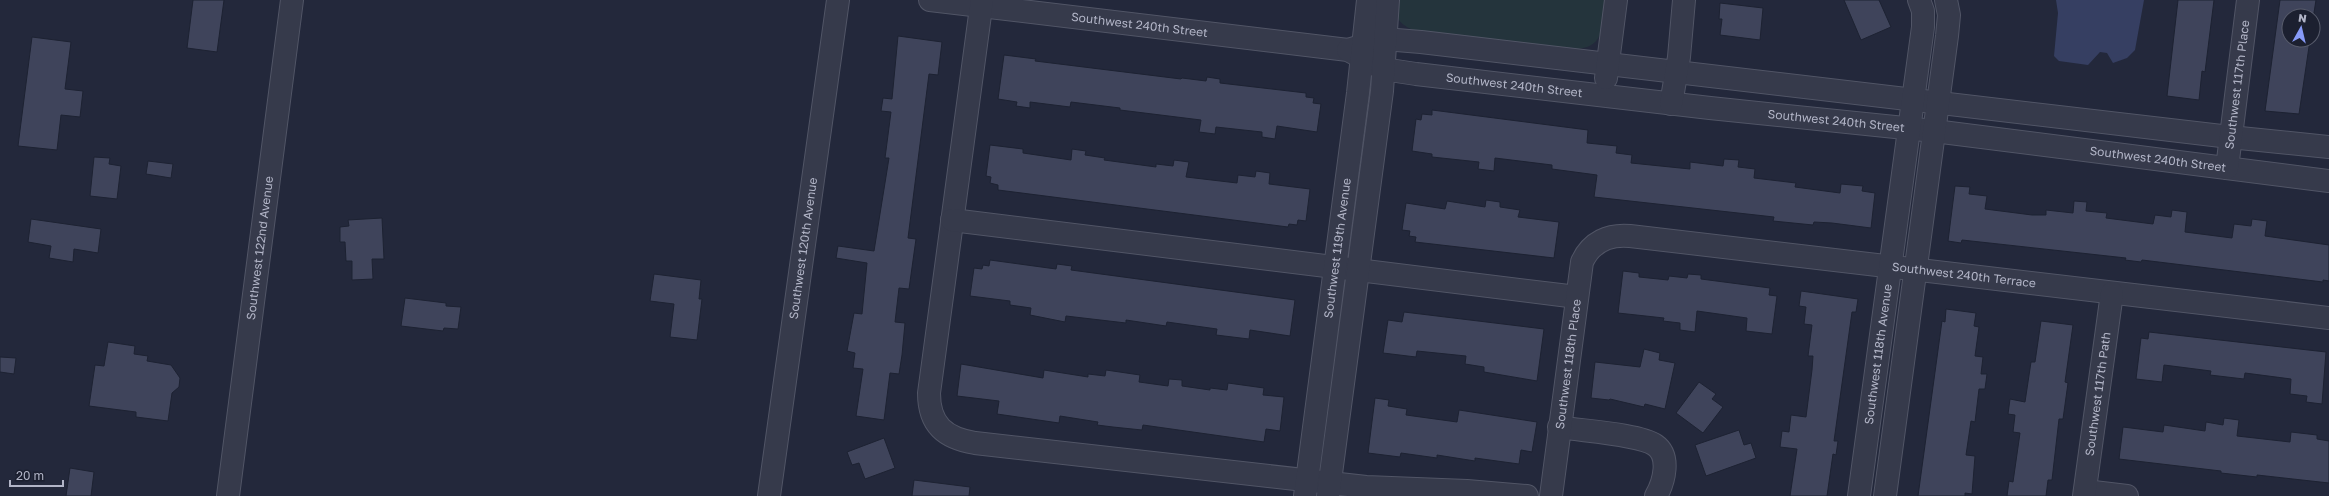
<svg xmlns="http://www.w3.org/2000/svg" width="2329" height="496" font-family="'Golos Text',sans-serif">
	<rect width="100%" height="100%" fill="#23283b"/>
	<!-- green -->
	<path fill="#24343c" d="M1394 0H1606C1602 23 1606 47 1577 49L1413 30C1396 22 1397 18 1394 0Z"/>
	<!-- water -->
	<polygon fill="#363f62" points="2056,0 2144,0 2135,50 2127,58 2113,63 2107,53 2100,52 2088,65 2059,61 2054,56 2058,13"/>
	<!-- building -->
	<g fill="#3f445b" stroke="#1d2232">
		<polygon points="193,0 224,0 217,52 187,48"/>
		<polygon points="1844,0 1879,0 1891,27 1861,40"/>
		<polygon points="2178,0 2214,0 2205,72 2202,71 2199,100 2167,96"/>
		<polygon points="2280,0 2316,0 2313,19 2313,16 2289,16 2289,40 2310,40 2299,114 2265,111"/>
		<polygon points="1720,3 1763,8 1760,40 1720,35 1722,19 1719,19"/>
		<polygon points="898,36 942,42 938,75 929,74 908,238 916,239 909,289 899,288 895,322 905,323 902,355 899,374 890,373 884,420 856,416 863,369 853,368 855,353 847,351 854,313 862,314 867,263 836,258 838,246 874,251 889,158 885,158 891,112 881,111 883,98 892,99"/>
		<polygon points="32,37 71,42 65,89 83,91 80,117 61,115 57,150 18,146"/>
		<polygon points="1004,55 1036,59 1035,61 1181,79 1182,78 1206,81 1207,77 1220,79 1220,83 1306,93 1306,97 1314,98 1313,103 1321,104 1317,132 1277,126 1275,139 1262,137 1262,132 1216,127 1215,134 1199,132 1201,120 1120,110 1120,108 1071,102 1070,107 1030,102 1030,108 1016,106 1017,102 998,99"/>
		<polygon points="1432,110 1588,130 1587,143 1617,146 1616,153 1632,155 1631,163 1690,169 1690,162 1723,166 1724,159 1739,160 1738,167 1755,169 1754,178 1796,183 1795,187 1840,193 1841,184 1863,186 1862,191 1875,193 1871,228 1832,223 1814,222 1813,225 1773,221 1774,217 1594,197 1597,175 1552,169 1552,165 1495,158 1494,171 1478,169 1479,162 1432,157 1432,154 1412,151 1416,119 1421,120 1422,114 1432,115"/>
		<polygon points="990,145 1023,149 1023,153 1071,160 1072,149 1086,151 1085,155 1105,158 1104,160 1156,167 1156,164 1173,166 1174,160 1189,162 1186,177 1237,183 1238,175 1255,177 1256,171 1270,173 1269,184 1310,189 1306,221 1298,220 1297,225 1289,224 1288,227 998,190 998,185 990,183 991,177 986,176"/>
		<polygon points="94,157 110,158 109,164 121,166 117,199 90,196"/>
		<polygon points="148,161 173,164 171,178 146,174"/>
		<polygon points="1955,186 1970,187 1969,194 1987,196 1985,209 2032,215 2046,215 2046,210 2073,213 2074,201 2087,202 2086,211 2107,213 2106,218 2153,224 2155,215 2171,217 2172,210 2187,212 2185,232 2232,238 2234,224 2251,226 2252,219 2267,221 2265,236 2329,245 2329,281 2323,280 2323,282 2142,260 2141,262 2125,260 2126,258 1962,240 1961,243 1948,241"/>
		<polygon points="1486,200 1500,202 1500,207 1520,210 1518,217 1559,222 1554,258 1415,242 1416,237 1409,236 1410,231 1402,230 1406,203 1445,209 1447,201 1485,207"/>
		<polygon points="382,218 384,259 372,259 373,279 352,280 352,261 346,261 345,242 340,242 340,227 349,226 348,220"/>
		<polygon points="31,219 101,229 98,253 74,249 73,262 49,258 51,246 28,242"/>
		<polygon points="990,260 1056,269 1057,264 1072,266 1071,270 1295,300 1290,336 1250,330 1249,339 1216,335 1217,329 1167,322 1166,326 1126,320 1126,323 1066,316 1065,322 1030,315 1031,308 1010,305 1010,301 970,296 974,268 982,269 983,265 989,266"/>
		<polygon points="1623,271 1639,273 1639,277 1668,280 1669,276 1687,278 1688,274 1701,275 1701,279 1770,288 1769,295 1777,296 1772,334 1746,331 1747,318 1697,311 1695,332 1680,330 1680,323 1663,321 1664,318 1618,313"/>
		<polygon points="654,274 701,280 699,299 702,299 697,340 670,337 674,304 650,301"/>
		<polygon points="1801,291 1858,299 1856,312 1852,312 1834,441 1838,441 1836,455 1833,454 1827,496 1790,496 1797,449 1780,447 1782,431 1789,432 1791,415 1806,417 1812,370 1813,356 1808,356 1812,325 1804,324 1806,307 1799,306"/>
		<polygon points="405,298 446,303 446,306 461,307 458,329 444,328 443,331 401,326"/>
		<polygon points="1946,309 1976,313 1974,326 1979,327 1975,356 1983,357 1981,374 1987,374 1985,389 1979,389 1975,422 1971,421 1966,455 1975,456 1972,494 1965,493 1965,496 1918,496 1942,321 1945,322"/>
		<polygon points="1404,312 1544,329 1537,381 1484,372 1484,367 1465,364 1466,356 1417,351 1416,357 1383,353 1388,320 1402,322"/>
		<polygon points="2041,321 2073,325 2065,382 2068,383 2063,419 2059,419 2052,480 2048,480 2046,496 2007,496 2009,481 2013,482 2020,433 2013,432 2015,415 2008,414 2010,399 2025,402 2031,362 2035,362"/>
		<polygon points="2149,332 2326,352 2322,404 2306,402 2307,396 2290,394 2291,379 2245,373 2244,379 2210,375 2211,371 2164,365 2162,382 2136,379 2141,338 2148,339"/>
		<polygon points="108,342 135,346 134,354 148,356 147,361 171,365 180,378 179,387 172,393 168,421 136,417 136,412 89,406 95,365 104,366"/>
		<polygon points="1644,349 1660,353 1659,360 1675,363 1665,409 1645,404 1644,407 1610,399 1609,400 1591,398 1595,362 1640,367"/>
		<polygon points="0,357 16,358 14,374 0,372"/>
		<polygon points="961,364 1043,378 1044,370 1088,377 1088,374 1105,376 1106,370 1140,375 1139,382 1168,386 1169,379 1182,380 1182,386 1210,390 1210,388 1227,390 1228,383 1264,388 1263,395 1284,397 1280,431 1266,429 1264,442 1143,425 1142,430 1113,427 1097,425 1098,422 1060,416 1059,423 997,414 999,401 957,396"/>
		<polygon points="1699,382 1716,394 1712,399 1723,407 1703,433 1676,413"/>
		<polygon points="1375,398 1389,400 1388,406 1407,409 1406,415 1457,422 1459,410 1537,422 1532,452 1521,450 1519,464 1475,458 1475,461 1437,455 1437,458 1401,453 1400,457 1368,453"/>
		<polygon points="2224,418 2239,420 2237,436 2290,442 2291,432 2317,435 2317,439 2329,441 2329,483 2257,475 2257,477 2221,473 2221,471 2119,459 2123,427 2163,432 2164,425 2205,431 2206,422 2223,425"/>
		<polygon points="1739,430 1744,445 1751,443 1756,458 1706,476 1695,445"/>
		<polygon points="884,438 895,468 865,479 859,463 852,465 847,452"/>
		<polygon points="70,468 94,472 91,496 66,496"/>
		<polygon points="914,480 970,487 969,496 912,496"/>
	</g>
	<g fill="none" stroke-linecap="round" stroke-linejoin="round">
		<defs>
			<g id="minor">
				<path id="s1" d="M930 0 1348 50 1383 69 1416 74 1710 108 1934 131 2329 181"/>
				<path d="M982 0 929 393C929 425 945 438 975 443L1366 487 1467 491 1527 496"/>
				<polyline points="1348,50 1384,39 1421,42 2230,137 2329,147"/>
				<polyline points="1606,78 1616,0"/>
				<polyline points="1671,104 1679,57 1684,0"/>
				<path id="s2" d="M2227 168 2248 0"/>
				<polyline points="952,220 1577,297"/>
				<path d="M1559 427C1582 431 1639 434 1655 445 1671 456 1664 482 1656 496"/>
				<polyline points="2085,491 2127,496"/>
				<path id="s3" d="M228 496 292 0"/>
				<path id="s4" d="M769 496 838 0"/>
				<path id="s5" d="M1305 496 1358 93 1368 0"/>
				<polyline points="1328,496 1382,91 1388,0"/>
				<path id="s6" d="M1551 496 1582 262C1591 242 1609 234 1630 236L2329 318"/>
				<path id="s7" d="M1859 496 1923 27V11L1919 0"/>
				<polyline points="1885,496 1947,36 1949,15 1946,0"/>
				<path id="s8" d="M2084 496 2112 293"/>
			</g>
		</defs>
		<!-- minor casing -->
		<use href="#minor" stroke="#515566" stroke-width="24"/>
		<!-- minor -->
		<use href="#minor" stroke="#363a4b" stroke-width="22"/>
	</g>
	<g text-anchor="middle" stroke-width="3" stroke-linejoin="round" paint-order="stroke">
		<!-- street labels -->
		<g font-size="12" fill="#b2b5c7" stroke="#1c2030">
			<text dy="4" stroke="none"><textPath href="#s1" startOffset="211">Southwest 240th Street</textPath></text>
			<text dy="4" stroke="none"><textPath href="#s2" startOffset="84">Southwest 117th Place</textPath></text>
			<text dy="4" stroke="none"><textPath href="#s1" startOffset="593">Southwest 240th Street</textPath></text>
			<text dy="4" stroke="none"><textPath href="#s1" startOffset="917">Southwest 240th Street</textPath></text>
			<text dy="4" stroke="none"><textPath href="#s1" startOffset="1241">Southwest 240th Street</textPath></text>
			<text dy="4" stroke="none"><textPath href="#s3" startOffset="250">Southwest 122nd Avenue</textPath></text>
			<text dy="4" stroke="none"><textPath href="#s4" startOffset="250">Southwest 120th Avenue</textPath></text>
			<text dy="4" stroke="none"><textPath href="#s5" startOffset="250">Southwest 119th Avenue</textPath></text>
			<text dy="4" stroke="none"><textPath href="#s6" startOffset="631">Southwest 240th Terrace</textPath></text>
			<text dy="4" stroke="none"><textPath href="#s7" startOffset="143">Southwest 118th Avenue</textPath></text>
			<text dy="4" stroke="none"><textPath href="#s6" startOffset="133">Southwest 118th Place</textPath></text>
			<text dy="4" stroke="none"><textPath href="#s8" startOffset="103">Southwest 117th Path</textPath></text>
		</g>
	</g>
	<!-- north arrow -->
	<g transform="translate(2301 28) rotate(8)"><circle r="19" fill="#1c2030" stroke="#585c6c"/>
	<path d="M0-3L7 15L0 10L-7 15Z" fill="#879af7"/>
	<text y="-6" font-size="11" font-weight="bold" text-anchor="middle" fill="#b2b5c7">N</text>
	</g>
	<!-- scale -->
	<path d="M10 480v6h53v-6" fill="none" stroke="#b2b5c7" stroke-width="2"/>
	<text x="16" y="480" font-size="12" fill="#b2b5c7" stroke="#1c2030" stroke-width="3" paint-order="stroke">20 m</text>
</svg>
